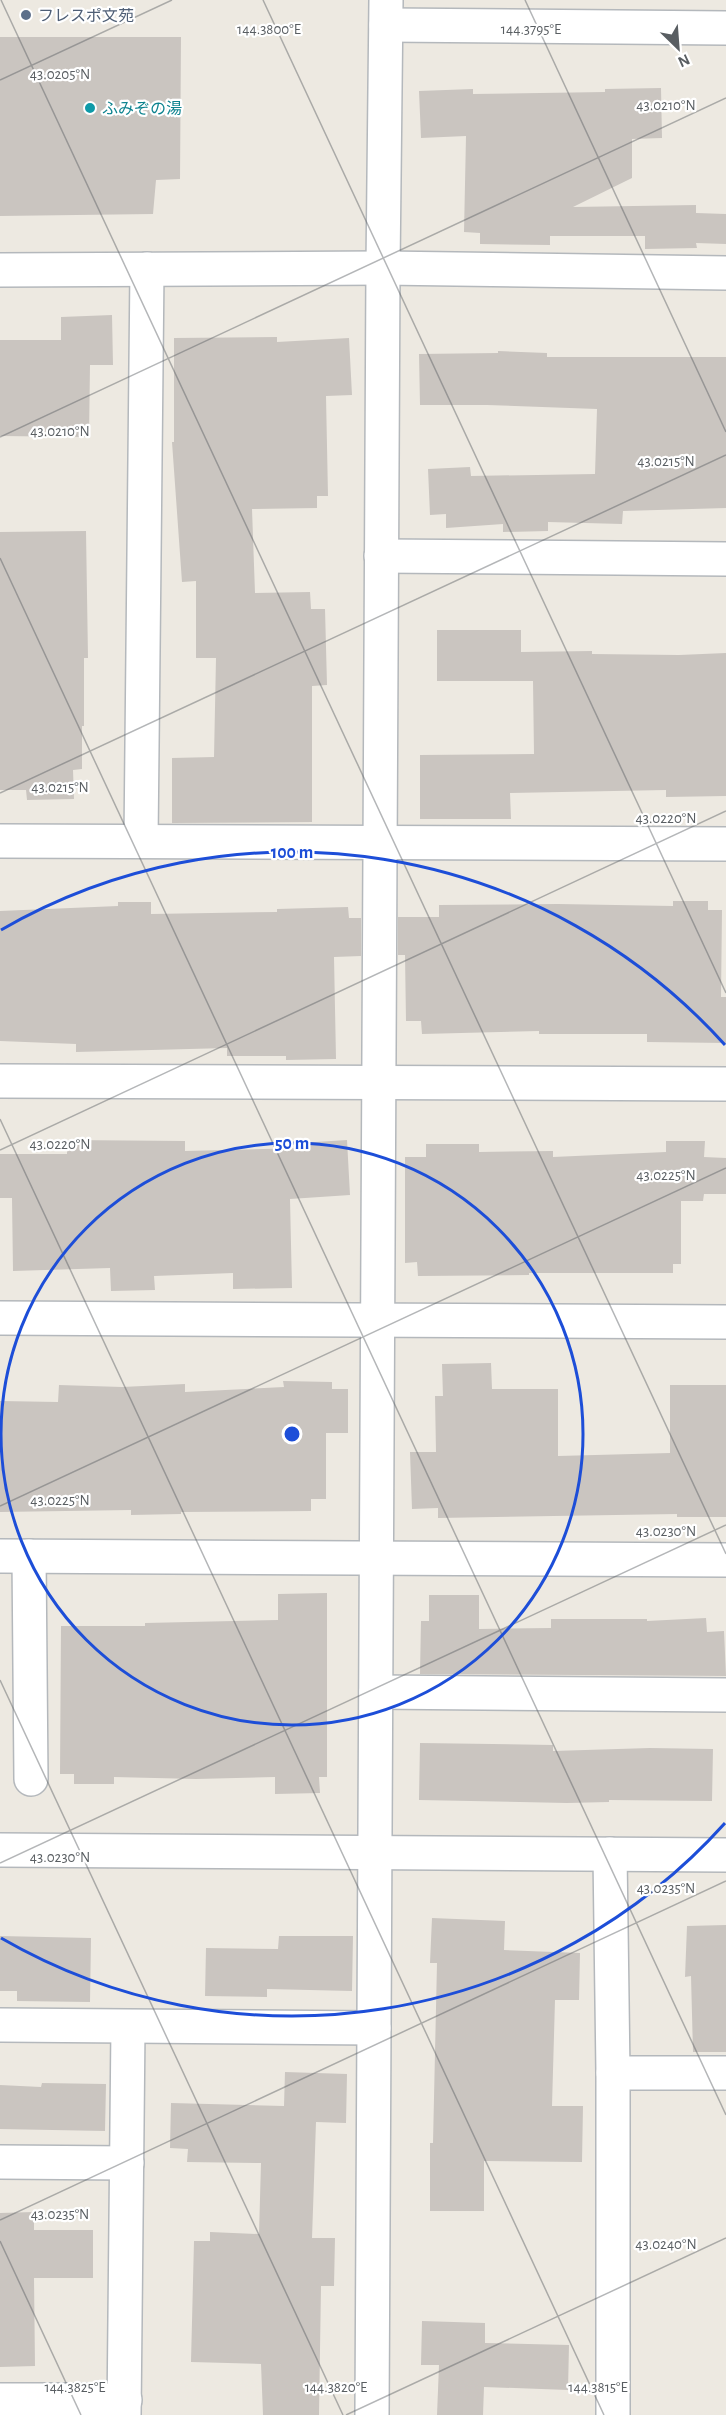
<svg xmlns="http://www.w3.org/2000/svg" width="726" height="2415" font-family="'Alegreya Sans','Noto Sans JP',sans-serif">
	<rect width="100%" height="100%" fill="#ede9e1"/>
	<!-- building -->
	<g fill="#cac5c0">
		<polygon points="0,37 181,37 180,179 156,180 153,214 0,216"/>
		<polygon points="661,88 662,138 632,139 632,178 573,207 696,205 696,213 726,214 726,244 696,243 697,248 645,249 645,236 550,236 550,245 480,244 480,233 464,232 466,136 421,138 419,91 473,89 473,94 605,92 605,89"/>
		<polygon points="112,315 113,365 90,365 89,437 0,436 0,340 61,340 61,317"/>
		<polygon points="277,337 277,342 349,338 352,395 326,396 328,496 317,496 317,508 252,509 255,593 310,592 311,609 325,609 327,685 312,686 312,822 172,823 172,758 214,757 216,658 196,658 196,581 182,582 172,442 174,442 174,338"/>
		<polygon points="498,351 547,353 547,357 726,357 726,508 623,511 622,524 548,522 548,531 503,532 503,524 446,528 446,514 430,515 428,469 470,467 471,476 595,474 597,409 487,405 420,405 419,354 498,353"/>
		<polygon points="86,531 88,658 84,658 84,726 82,726 82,769 73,770 74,799 27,800 26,790 0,790 0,532"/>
		<polygon points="437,630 521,630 521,652 592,651 592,654 679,655 726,653 726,796 666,797 666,790 510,793 511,819 420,819 420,755 534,754 533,681 437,681"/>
		<polygon points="673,901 708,901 708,910 722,910 721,997 726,997 726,1043 647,1042 647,1034 539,1034 539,1031 422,1034 421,1021 406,1021 405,955 398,955 398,917 439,917 439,905 558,904 673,906"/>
		<polygon points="118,902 151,902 151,914 277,912 277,909 348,907 349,918 361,918 361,956 334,957 336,1059 286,1060 286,1056 227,1056 227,1048 76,1052 76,1044 0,1041 0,911 118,906"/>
		<polygon points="67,1140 185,1141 185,1151 301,1148 300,1143 347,1140 350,1195 290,1199 292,1288 233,1289 233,1273 154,1276 155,1290 111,1291 110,1268 13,1271 12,1198 0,1198 0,1154 67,1154"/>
		<polygon points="666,1141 705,1141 704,1157 726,1158 726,1194 704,1194 703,1201 681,1201 681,1264 673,1264 673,1273 529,1273 529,1275 418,1276 417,1262 405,1263 405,1157 426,1157 426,1144 479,1144 479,1152 553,1151 553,1157 666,1152"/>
		<polygon points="491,1363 492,1389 558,1389 558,1456 670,1453 670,1385 726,1385 726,1517 677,1517 677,1514 438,1518 438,1508 412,1509 410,1452 436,1452 435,1396 443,1396 442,1364"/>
		<polygon points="283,1381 332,1382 332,1389 348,1389 348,1433 326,1433 326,1499 311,1499 311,1511 181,1512 181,1514 131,1515 131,1510 0,1512 0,1401 58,1402 59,1385 122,1387 185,1384 185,1392 284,1387"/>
		<polygon points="327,1593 327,1777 319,1777 320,1793 275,1794 275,1777 196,1779 114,1777 114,1784 74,1784 74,1774 60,1774 61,1626 145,1626 145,1623 278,1620 278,1594"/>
		<polygon points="429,1595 479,1595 479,1629 551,1628 551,1619 647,1619 647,1621 706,1618 707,1632 724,1631 726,1676 420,1674 421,1621 429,1621"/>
		<polygon points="420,1743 553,1745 553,1751 650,1748 713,1749 712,1801 609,1800 609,1802 567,1803 419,1800"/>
		<polygon points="432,1918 505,1921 504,1950 580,1953 579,2000 555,2000 552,2106 583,2106 582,2162 484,2161 484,2211 430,2211 430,2143 433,2143 437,1963 430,1963"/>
		<polygon points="726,1925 726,2052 693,2052 691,1976 685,1977 687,1926"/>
		<polygon points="0,1936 91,1938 90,2002 17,2001 17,1991 0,1991"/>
		<polygon points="279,1936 353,1936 352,1991 267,1989 267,1997 205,1996 206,1948 278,1949"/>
		<polygon points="285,2072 347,2074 346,2123 316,2122 312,2238 335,2238 334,2286 321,2286 319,2415 263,2415 261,2364 191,2362 194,2241 210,2241 210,2232 259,2234 261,2163 187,2162 188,2149 170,2148 171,2103 284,2106"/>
		<polygon points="42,2083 106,2084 105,2131 0,2129 0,2085 41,2087"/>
		<polygon points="34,2212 34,2230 93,2230 93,2278 34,2278 35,2366 0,2367 0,2213"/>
		<polygon points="422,2321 485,2323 485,2343 569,2345 568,2390 484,2387 483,2415 437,2415 439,2365 421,2365"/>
	</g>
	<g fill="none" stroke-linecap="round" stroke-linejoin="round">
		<defs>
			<g id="minor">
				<polyline points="386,25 726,28"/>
				<polyline points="0,270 383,268 726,273"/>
				<polyline points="381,556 726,559"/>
				<polyline points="0,841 726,844"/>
				<polyline points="141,841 147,269"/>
				<polyline points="0,1081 726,1084"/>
				<polyline points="0,1318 726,1322"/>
				<polyline points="0,1556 726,1560"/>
				<polyline points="29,1556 31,1779"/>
				<polyline points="376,1692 726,1695"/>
				<polyline points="0,1850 726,1855"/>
				<polyline points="610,1854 613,2073 613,2415"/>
				<polyline points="0,2025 374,2028"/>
				<polyline points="613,2073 726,2073"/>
				<polyline points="0,2162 127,2163"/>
				<polyline points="0,2400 125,2400"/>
				<polyline points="124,2415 128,2027"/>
				<polyline points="372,2415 383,268 386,0"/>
			</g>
		</defs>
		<!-- minor casing -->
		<use href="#minor" stroke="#b4b8bc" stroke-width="36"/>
		<!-- minor -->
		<use href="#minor" stroke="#fff" stroke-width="33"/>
	</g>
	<!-- ticks -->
	<path fill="none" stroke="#595e62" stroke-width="1.5" stroke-opacity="0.45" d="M1 0 726 1554M263 0 726 993M525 0 726 432M0 80 172 0M0 437 726 98M0 558 726 2115M0 793 726 455M0 1119 604 2415M0 1150 726 811M0 1506 726 1168M0 1680 343 2415M0 1863 726 1525M0 2220 726 1881M0 2241 81 2415M346 2415 726 2238"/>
	<!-- distance rings -->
	<g fill="none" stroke="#1d4ed8" stroke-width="3">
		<circle cx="292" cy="1434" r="291"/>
		<path d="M725 1823A582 582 0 0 1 1 1938M1 930A582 582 0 0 1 725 1045"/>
	</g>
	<!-- markers -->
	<circle fill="#5c6f8a" stroke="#fff" stroke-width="2" cx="26" cy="15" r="6"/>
	<circle fill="#0f9aa8" stroke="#fff" stroke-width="2" cx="90" cy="108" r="6"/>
	<g text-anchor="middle" stroke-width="4.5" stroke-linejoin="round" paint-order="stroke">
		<!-- service labels -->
		<g font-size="16" fill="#4e5e75" stroke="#fff" text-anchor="start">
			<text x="38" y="21">フレスポ文苑</text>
		</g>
		<!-- culture labels -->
		<g font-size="16" fill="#0d838f" stroke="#fff" text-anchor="start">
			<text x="102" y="114">ふみぞの湯</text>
		</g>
	</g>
	<g font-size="15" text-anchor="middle" fill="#595e62" stroke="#fff" stroke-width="4.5" stroke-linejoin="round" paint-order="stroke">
		<text x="269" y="34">144.3800°E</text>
		<text x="531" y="34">144.3795°E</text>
		<text x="60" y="79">43.0205°N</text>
		<text x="666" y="110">43.0210°N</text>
		<text x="60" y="436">43.0210°N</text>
		<text x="666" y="466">43.0215°N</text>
		<text x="60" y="792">43.0215°N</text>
		<text x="666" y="823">43.0220°N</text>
		<text x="60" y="1149">43.0220°N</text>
		<text x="666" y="1180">43.0225°N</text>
		<text x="60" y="1505">43.0225°N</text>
		<text x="666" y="1536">43.0230°N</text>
		<text x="60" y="1862">43.0230°N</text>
		<text x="666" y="1893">43.0235°N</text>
		<text x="60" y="2219">43.0235°N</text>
		<text x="666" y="2249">43.0240°N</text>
		<text x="75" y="2392">144.3825°E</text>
		<text x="336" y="2392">144.3820°E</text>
		<text x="598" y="2392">144.3815°E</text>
	</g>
	<circle cx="292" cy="1434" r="9" fill="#1d4ed8" stroke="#fff" stroke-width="3"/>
	<g font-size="18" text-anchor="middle" font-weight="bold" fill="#1d4ed8" stroke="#fff" stroke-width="4.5" stroke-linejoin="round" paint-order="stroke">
		<text x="292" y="858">100 m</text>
		<text x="292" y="1149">50 m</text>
	</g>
	<!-- north arrow -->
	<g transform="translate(678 48) rotate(155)" stroke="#ffffff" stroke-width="4.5" paint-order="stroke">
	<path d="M0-4.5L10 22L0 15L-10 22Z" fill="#595e62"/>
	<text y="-9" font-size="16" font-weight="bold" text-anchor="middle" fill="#595e62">N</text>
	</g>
</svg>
